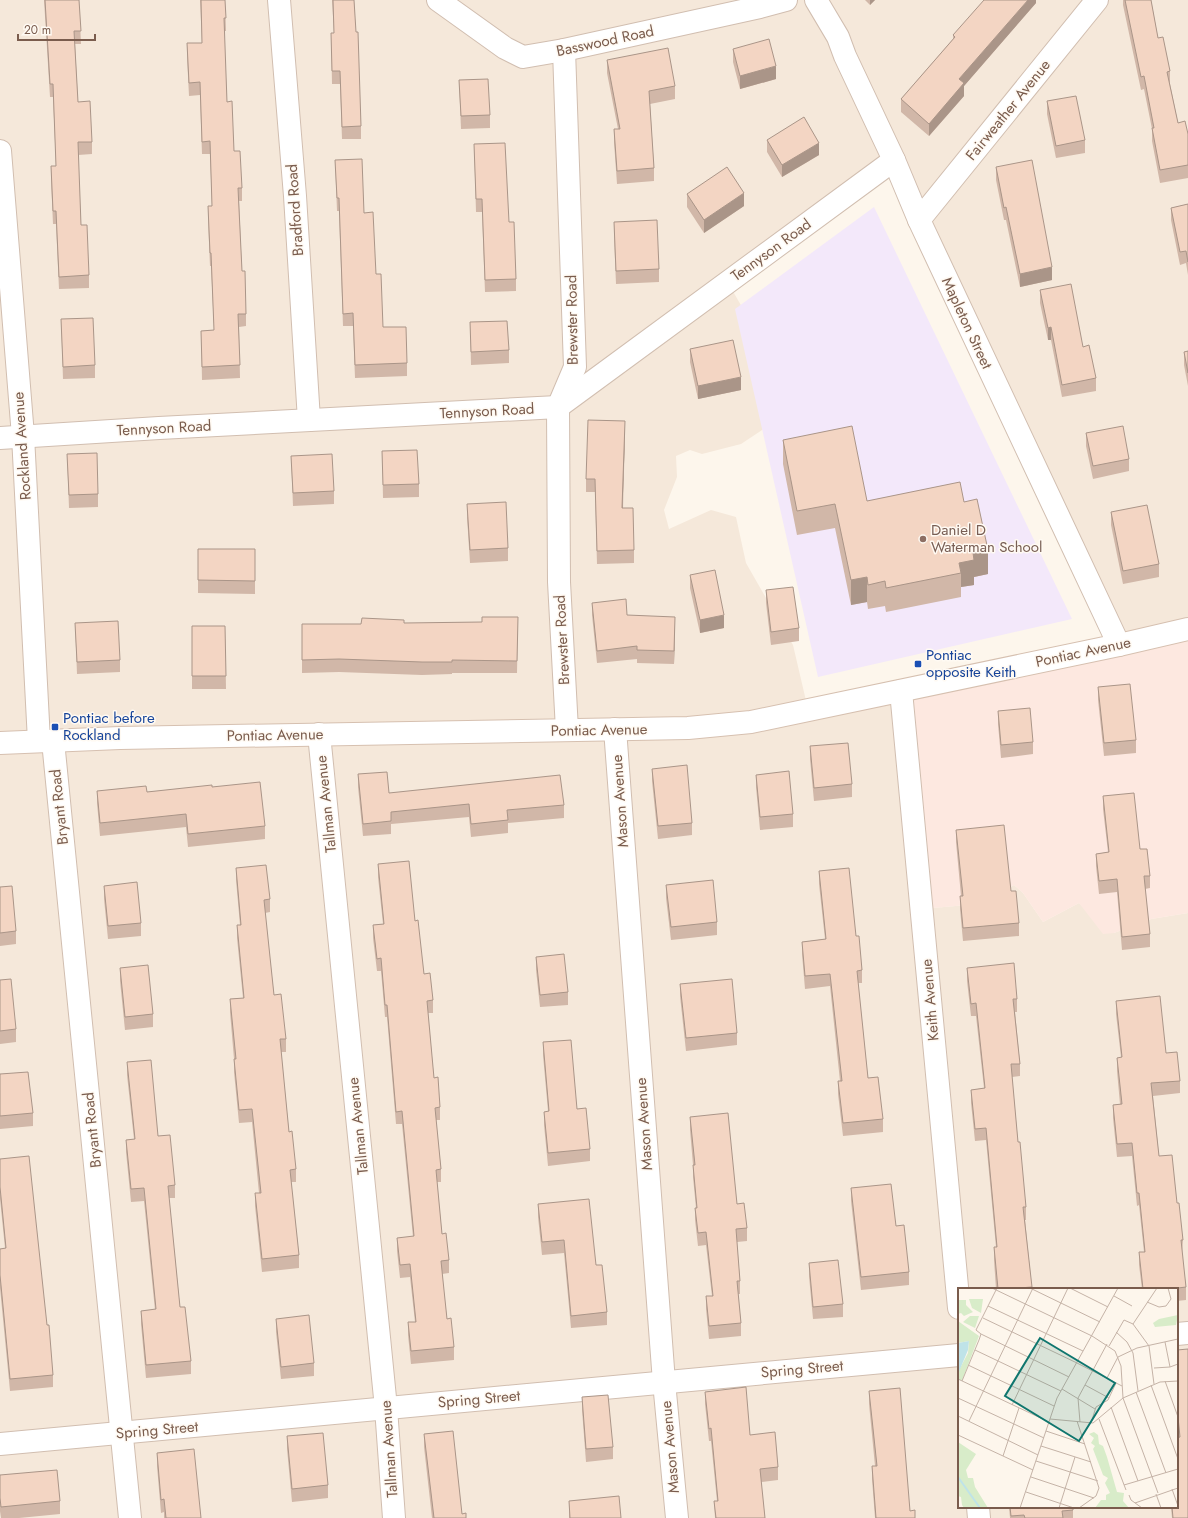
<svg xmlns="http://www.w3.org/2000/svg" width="1188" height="1518" font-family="Jost,sans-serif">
	<rect width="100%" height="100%" fill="#fdf6ec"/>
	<!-- residential -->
	<path fill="#f5e8da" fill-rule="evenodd" d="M0 0H1188V631L1124 643 893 167 727 281 792 394 783 416 741 444 702 454 690 450 676 456 677 477 664 510 669 529 711 510 736 517 746 563 793 645 807 705 898 692 920 907 933 908 978 904 1014 885 1023 893 1043 922 1079 903 1114 933 1151 919 1188 913V1518H0ZM959 1289H1177V1507H959Z"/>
	<!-- commercial -->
	<polygon fill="#fde8e0" points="1188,631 1188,913 1151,919 1114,933 1103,934 1079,903 1043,922 1023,893 1014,885 978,904 933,908 920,907 906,689"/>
	<!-- education -->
	<polygon fill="#f3e8fa" points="874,207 1072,619 818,677 735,309"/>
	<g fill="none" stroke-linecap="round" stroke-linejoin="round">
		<defs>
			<g id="minor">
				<polyline points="279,0 295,196 309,420"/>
				<polyline points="438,0 505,48 523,57 564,50 760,7 786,0"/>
				<polyline points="816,0 838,37 845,56 894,160 919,220 1119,645"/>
				<polyline points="564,50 575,367 558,407 559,582 567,730"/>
				<polyline points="0,151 23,436 39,741"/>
				<polyline points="919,220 1097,0"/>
				<polyline points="0,438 159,428 558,407 894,160"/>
				<polyline points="901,691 959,1308"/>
				<polyline points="615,729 664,1382 677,1518"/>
				<polyline points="319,734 386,1408 394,1518"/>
				<polyline points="53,741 130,1518"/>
				<polyline points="1177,1334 1188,1333"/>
				<polyline points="0,1444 959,1355"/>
				<polyline points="978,1507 979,1518"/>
			</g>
			<polyline id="secondary" points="0,743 120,738 688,728 751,722 1119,645 1188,629"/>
		</defs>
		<!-- minor casing -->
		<use href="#minor" stroke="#d1beb0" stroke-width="24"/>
		<!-- secondary casing -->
		<use href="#secondary" stroke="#d6c0b0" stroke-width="24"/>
		<!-- minor -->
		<use href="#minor" stroke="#fff" stroke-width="22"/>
		<!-- secondary -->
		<use href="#secondary" stroke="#fff" stroke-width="22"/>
	</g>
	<!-- wall -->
	<g fill="#d1b7a8">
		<polygon points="44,0 79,0 81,44 75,44 78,102 92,142 92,154 78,155 81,225 89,275 89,288 59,289 56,224 53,224 51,179 51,166 56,166 53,97 50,97"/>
		<polygon points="200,0 225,0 226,31 224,31 227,102 234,151 242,188 242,201 239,201 242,271 246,314 246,326 239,327 240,378 202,380 201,331 214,330 211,266 210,266 208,219 208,206 212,206 210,154 202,154 200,95 189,96 187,56 187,43 202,43"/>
		<polygon points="332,0 354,0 361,126 361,139 342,139 340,84 332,84 331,33 334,33"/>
		<polygon points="865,0 875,0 870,5"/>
		<polygon points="1036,0 1036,3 964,86 964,96 929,136 901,112 901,99 953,39 953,35"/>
		<polygon points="1123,0 1151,0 1158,38 1170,71 1170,84 1178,123 1188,134 1188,178 1160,183 1152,141 1152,129 1144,89 1141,90 1123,5"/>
		<polygon points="733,49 776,79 740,89 733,62"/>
		<polygon points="607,60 675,86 675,99 650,104 654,168 654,181 617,184 614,142 614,129 618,129 607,73"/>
		<polygon points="459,80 490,115 490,128 461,129"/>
		<polygon points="1047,101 1085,140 1085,153 1056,158 1047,114"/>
		<polygon points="767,140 819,155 782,177 767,152"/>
		<polygon points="474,144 509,222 516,279 516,291 485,292 482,212 476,212"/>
		<polygon points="335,160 364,213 376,274 383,327 407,363 407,376 355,378 353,326 343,326 339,211 337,211"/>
		<polygon points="996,167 1052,280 1020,287 1006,220 1004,220 996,180"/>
		<polygon points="687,194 744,206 704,233 687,207"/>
		<polygon points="1188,204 1188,275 1186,263 1180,265 1171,220 1171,208"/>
		<polygon points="614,222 659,269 659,282 616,284 614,235"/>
		<polygon points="1040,290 1096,378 1096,391 1062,397 1051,340 1048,340 1040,303"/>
		<polygon points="61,319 95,365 95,378 63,379"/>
		<polygon points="470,322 509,350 509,363 471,365"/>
		<polygon points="690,349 741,390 698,399 690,362"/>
		<polygon points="1188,351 1188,386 1184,365 1184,352"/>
		<polygon points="1086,433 1129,459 1129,471 1093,479 1086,446"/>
		<polygon points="625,434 623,508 634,550 634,563 597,564 595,492 586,492 586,479"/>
		<polygon points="783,440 867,501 964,502 988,574 974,577 974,585 961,587 961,597 886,612 885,606 868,609 867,602 851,605 835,528 797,535 783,464"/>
		<polygon points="382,451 419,484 419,497 383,498"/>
		<polygon points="67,454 98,494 98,507 69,508"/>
		<polygon points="291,456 334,491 334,504 293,506"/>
		<polygon points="467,504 508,548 508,561 470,563 467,517"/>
		<polygon points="1111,512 1159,564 1159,577 1123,584 1111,525"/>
		<polygon points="198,549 255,549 255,594 198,593"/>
		<polygon points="690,575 724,628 700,633 690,588"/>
		<polygon points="766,590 799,628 799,641 771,645 766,603"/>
		<polygon points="592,603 627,615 675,630 674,664 637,663 637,659 597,663 592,615"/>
		<polygon points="518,617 517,673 452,673 452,674 422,675 339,672 302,673 302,624 361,624 482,622"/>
		<polygon points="75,623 120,660 120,672 77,674"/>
		<polygon points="192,626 225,626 226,689 192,689"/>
		<polygon points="1098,687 1136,740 1136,753 1104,756 1098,700"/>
		<polygon points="998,711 1033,742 1033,754 1001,758 998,724"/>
		<polygon points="810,746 852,784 852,797 814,801 810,759"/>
		<polygon points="652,769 692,823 692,835 658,839 652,781"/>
		<polygon points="358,774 389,793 564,805 564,818 508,823 508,833 471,837 469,817 391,824 391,834 363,836 358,787"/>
		<polygon points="756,775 793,814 793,827 760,830 756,787"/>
		<polygon points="212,787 265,826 265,839 188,847 186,827 100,836 97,803 97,791 147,792"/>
		<polygon points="1103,796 1140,849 1150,876 1150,888 1145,889 1150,934 1150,947 1122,950 1117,892 1099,894 1096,866 1096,854 1108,852 1103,809"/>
		<polygon points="956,830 1019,923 1019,936 963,941 960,909 960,896 961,896 956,842"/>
		<polygon points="378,864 415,921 424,974 433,1000 433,1013 428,1013 434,1078 440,1107 440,1120 436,1120 441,1169 441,1182 437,1182 442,1234 449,1260 449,1273 442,1274 447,1319 454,1347 454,1360 411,1364 408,1335 408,1322 415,1322 410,1277 400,1278 397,1251 397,1238 413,1237 402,1124 396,1124 387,1017 385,1017 381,971 377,971 373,938 373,925 383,924 378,877"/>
		<polygon points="236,868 270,899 270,912 265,913 274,995 286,1039 286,1052 281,1052 289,1132 296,1169 296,1182 291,1182 299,1255 299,1268 262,1272 255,1206 255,1193 259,1193 252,1122 239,1123 234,1072 234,1059 230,1012 230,999 243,998 237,938 237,925 240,925 236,880"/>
		<polygon points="819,871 856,936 862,970 862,983 858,983 868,1078 883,1119 883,1132 843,1136 838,1094 838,1081 840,1081 830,986 805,989 802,954 802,942 825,939 819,884"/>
		<polygon points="666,885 717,922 717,935 671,940 666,898"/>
		<polygon points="104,886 141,923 141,936 108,939 104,899"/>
		<polygon points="0,887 16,931 16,944 0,946"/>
		<polygon points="536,957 568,992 568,1005 540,1007 536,970"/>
		<polygon points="120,968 153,1014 153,1027 125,1030 120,981"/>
		<polygon points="967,968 1017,999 1017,1012 1015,1012 1020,1064 1020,1076 1012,1077 1018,1142 1026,1207 1026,1220 1025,1220 1032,1289 996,1289 994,1260 994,1247 996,1247 986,1140 975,1141 971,1103 971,1090 984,1088 976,1016 971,1016 967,981"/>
		<polygon points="0,980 16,1029 16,1042 0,1044"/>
		<polygon points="680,984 737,1033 737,1045 686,1051 680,996"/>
		<polygon points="1116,1001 1166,1053 1180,1081 1180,1093 1153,1096 1159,1156 1177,1203 1183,1240 1182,1253 1186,1287 1186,1300 1177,1301 1177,1289 1142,1289 1139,1265 1139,1252 1144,1252 1139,1205 1137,1206 1132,1156 1117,1157 1113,1118 1113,1105 1120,1104 1117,1071 1117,1058 1121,1057 1116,1014"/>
		<polygon points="543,1042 577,1109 590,1149 590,1161 548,1166 544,1125 544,1112 548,1111 543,1055"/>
		<polygon points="127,1062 158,1136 175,1185 175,1198 169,1198 180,1307 191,1361 191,1374 146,1378 141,1324 141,1311 155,1310 144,1201 131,1202 126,1152 126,1140 134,1139 127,1075"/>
		<polygon points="0,1074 33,1113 33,1126 0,1129"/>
		<polygon points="690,1117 737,1204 747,1228 747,1241 737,1242 740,1281 740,1294 738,1294 741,1323 741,1336 709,1339 706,1309 706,1296 712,1296 706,1245 698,1246 695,1220 695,1208 696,1208 693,1177 693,1165 690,1130"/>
		<polygon points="0,1159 47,1325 53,1375 53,1387 10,1391 0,1288 0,1249 5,1248 0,1199"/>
		<polygon points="851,1188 909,1272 909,1285 861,1290 851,1201"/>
		<polygon points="538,1204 596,1265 607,1312 607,1325 571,1328 564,1253 542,1255 538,1217"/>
		<polygon points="809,1263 843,1304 843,1317 813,1319 809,1276"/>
		<polygon points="276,1319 314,1363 314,1376 281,1379 276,1332"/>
		<polygon points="1177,1350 1188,1518 1172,1518 1171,1507 1177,1507 1179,1438 1177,1420"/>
		<polygon points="869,1391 910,1511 915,1518 875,1518 872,1479 872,1466 875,1466 869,1404"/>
		<polygon points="705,1392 750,1435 778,1467 778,1480 761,1482 765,1518 715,1518 714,1501 717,1501 711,1441 709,1441 705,1404"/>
		<polygon points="582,1397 613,1447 613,1459 586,1462 582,1410"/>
		<polygon points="424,1434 462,1514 466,1518 432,1518 424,1447"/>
		<polygon points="287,1436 328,1485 328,1498 292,1502 287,1449"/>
		<polygon points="157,1453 201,1518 164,1518 164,1512 161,1513 157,1466"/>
		<polygon points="0,1475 60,1501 60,1514 19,1518 1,1518 0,1511"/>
		<polygon points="569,1501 621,1518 569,1518"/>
		<polygon points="1009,1507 1073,1507 1073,1518 1010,1518"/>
	</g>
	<!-- shaded-wall -->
	<g fill="#aa9588">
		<polygon points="870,0 875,0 870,5"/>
		<polygon points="1028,0 1036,0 1036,3 964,86 964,96 929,136 929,124 959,79"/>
		<polygon points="776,66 776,79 740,89 740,76"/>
		<polygon points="819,143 819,155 782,177 782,165"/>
		<polygon points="744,193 744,206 704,233 704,220"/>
		<polygon points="1052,267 1052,280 1020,287 1020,274"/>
		<polygon points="1051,327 1051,340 1048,340 1048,328"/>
		<polygon points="741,377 741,390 698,399 698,386"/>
		<polygon points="625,421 625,434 622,521 622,508"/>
		<polygon points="988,550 988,574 974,577 974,585 961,587 961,573 959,563 973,553"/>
		<polygon points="867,577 867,602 851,605 851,580"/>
		<polygon points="724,615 724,628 700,633 700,620"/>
		<polygon points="675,617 675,630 674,664 674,651"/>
	</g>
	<!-- building -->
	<g fill="#f3d5c3" stroke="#aa9588">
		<polygon points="45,0 79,0 81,31 74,31 78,102 90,101 92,142 78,142 81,225 87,225 89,275 59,277 56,211 53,211 51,166 56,166 53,84 50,84"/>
		<polygon points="201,0 225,0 226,18 224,18 227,102 232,101 234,151 240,151 242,188 238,188 242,271 245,271 246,314 238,314 240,365 202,367 201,331 214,330 211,253 210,253 208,206 212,206 210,141 202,142 200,82 189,83 187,43 202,43"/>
		<polygon points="333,0 354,0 356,32 358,32 361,126 342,127 340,71 332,71 331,33 334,33"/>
		<polygon points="984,0 1028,0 959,79 964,83 929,124 901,99 955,37 953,35"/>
		<polygon points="1125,0 1151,0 1158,38 1163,37 1170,71 1167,72 1178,123 1185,121 1188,134 1188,165 1160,170 1152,128 1154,128 1144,76 1141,77"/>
		<polygon points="769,39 776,66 740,76 733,49"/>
		<polygon points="668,48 675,86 649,91 654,168 617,171 614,129 620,129 607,60"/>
		<polygon points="488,79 490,115 461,116 459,80"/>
		<polygon points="1076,96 1085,140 1056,146 1047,101"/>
		<polygon points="804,117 819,143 782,165 767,140"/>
		<polygon points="505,143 509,222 514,222 516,279 485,280 482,199 476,199 474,144"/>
		<polygon points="362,159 364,213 373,212 376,274 381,274 383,327 406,327 407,363 355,365 353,313 343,314 339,198 337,198 335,160"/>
		<polygon points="1032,160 1052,267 1020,274 1006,207 1004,208 996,167"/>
		<polygon points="727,167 744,193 704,220 687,194"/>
		<polygon points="1188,204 1188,262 1186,251 1180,252 1171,208"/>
		<polygon points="657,220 659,269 616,271 614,222"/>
		<polygon points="1071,284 1083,347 1089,345 1096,378 1062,385 1051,327 1048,328 1040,290"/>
		<polygon points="93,318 95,365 63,367 61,319"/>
		<polygon points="507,321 509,350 471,352 470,322"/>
		<polygon points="733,340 741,377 698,386 690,349"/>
		<polygon points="1188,351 1188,373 1184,352"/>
		<polygon points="588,420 625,421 622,508 633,508 634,550 597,551 595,479 586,479"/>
		<polygon points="852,426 867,501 960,482 964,502 977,499 988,550 973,553 974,560 959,563 961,573 886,588 885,581 868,585 867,577 851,580 835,504 797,511 783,440"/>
		<polygon points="1123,426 1129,459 1093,466 1086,433"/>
		<polygon points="417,450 419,484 383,485 382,451"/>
		<polygon points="97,453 98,494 69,495 67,454"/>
		<polygon points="332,454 334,491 293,493 291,456"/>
		<polygon points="506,502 508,548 470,550 467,504"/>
		<polygon points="1147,505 1159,564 1123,571 1111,512"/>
		<polygon points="198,549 255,549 255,581 198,580"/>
		<polygon points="715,570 724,615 700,620 690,575"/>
		<polygon points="793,587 799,628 771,632 766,590"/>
		<polygon points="626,599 627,615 675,617 674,651 637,650 637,646 597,651 592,603"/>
		<polygon points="482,617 518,617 517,661 452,660 452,662 422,662 339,659 302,660 302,624 361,624 362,618 404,620 404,623 482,622"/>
		<polygon points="118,621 120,660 77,662 75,623"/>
		<polygon points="192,626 225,626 226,676 192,676"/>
		<polygon points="1130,684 1136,740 1104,743 1098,687"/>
		<polygon points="1030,708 1033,742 1001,745 998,711"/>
		<polygon points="848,743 852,784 814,788 810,746"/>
		<polygon points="687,765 692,823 658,826 652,769"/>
		<polygon points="789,771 793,814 760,817 756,775"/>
		<polygon points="387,772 389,793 560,775 564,805 507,810 508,820 471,824 469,804 391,812 391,821 363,824 358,774"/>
		<polygon points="260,782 265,826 188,834 186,814 100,823 97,791 146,786 147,792 212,785 212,787"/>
		<polygon points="1134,793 1140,849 1147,849 1150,876 1144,876 1150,934 1122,937 1117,879 1099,881 1096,854 1109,852 1103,796"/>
		<polygon points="1004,825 1011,891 1016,891 1019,923 963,928 960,896 963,896 956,830"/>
		<polygon points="409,861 415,921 418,920 424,974 430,973 433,1000 427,1001 434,1078 438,1077 440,1107 435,1108 441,1169 436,1170 442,1234 446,1233 449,1260 441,1261 447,1319 451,1318 454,1347 411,1351 408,1322 416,1322 410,1264 400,1265 397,1238 414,1236 402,1111 396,1112 387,1005 385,1005 381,958 377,959 373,925 384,924 378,864"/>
		<polygon points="266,865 270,899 264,900 274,995 281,994 286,1039 280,1039 289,1132 292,1131 296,1169 290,1170 299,1255 262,1259 255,1193 261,1193 252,1109 239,1110 234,1059 236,1059 230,999 244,998 237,925 241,925 236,868"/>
		<polygon points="849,868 856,936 859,936 862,970 857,971 868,1078 878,1077 883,1119 843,1123 838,1081 842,1081 830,974 805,976 802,942 826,939 819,871"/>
		<polygon points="713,880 717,922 671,927 666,885"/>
		<polygon points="137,882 141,923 108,926 104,886"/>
		<polygon points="12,886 16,931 0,933 0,887"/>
		<polygon points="564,954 568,992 540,995 536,957"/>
		<polygon points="1014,963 1017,999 1013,999 1020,1064 1011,1064 1018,1142 1020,1142 1026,1207 1023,1207 1032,1287 1006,1289 998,1289 994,1247 997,1247 986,1128 975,1129 971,1090 985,1088 976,1003 971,1004 967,968"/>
		<polygon points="148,965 153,1014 125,1017 120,968"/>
		<polygon points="11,979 16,1029 0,1031 0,980"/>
		<polygon points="732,979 737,1033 686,1038 680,984"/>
		<polygon points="1160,996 1166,1053 1177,1052 1180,1081 1151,1083 1159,1156 1172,1155 1177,1203 1179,1203 1183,1240 1181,1240 1186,1287 1170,1289 1143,1289 1139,1252 1145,1252 1139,1193 1137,1193 1132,1143 1117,1144 1113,1105 1122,1104 1117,1058 1122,1057 1116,1001"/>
		<polygon points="571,1040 577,1109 586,1108 590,1149 548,1153 544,1112 549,1111 543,1042"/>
		<polygon points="151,1060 158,1136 170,1135 175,1185 168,1186 180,1307 185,1307 191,1361 146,1365 141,1311 156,1309 144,1188 131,1189 126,1140 135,1139 127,1062"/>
		<polygon points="28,1072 33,1113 0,1116 0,1074"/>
		<polygon points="728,1113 737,1204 744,1203 747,1228 736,1229 740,1281 737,1281 741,1323 709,1326 706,1296 713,1296 706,1232 698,1233 695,1208 697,1208 693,1165 695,1165 690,1117"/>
		<polygon points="29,1156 47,1325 49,1325 53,1375 10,1379 0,1275 0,1249 6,1248 0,1187 0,1159"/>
		<polygon points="891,1184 896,1226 904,1225 909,1272 861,1277 851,1188"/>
		<polygon points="589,1199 596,1265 602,1265 607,1312 571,1316 564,1240 542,1242 538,1204"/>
		<polygon points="838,1260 843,1304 813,1307 809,1263"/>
		<polygon points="309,1315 314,1363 281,1367 276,1319"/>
		<polygon points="1188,1349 1188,1518 1173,1518 1172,1507 1177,1507 1177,1438 1180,1437 1177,1407 1177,1350"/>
		<polygon points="746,1387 750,1435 775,1432 778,1467 760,1469 765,1518 716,1518 714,1501 718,1501 711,1428 709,1429 705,1392"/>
		<polygon points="900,1388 910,1511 915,1510 915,1518 876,1518 872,1466 877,1466 869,1391"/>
		<polygon points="608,1395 613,1447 586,1449 582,1397"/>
		<polygon points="453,1431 462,1514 466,1513 466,1518 434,1518 424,1434"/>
		<polygon points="323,1433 328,1485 292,1489 287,1436"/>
		<polygon points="194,1449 201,1518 166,1518 164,1499 161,1500 157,1453"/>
		<polygon points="57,1470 60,1501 1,1507 0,1498 0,1475"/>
		<polygon points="619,1496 621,1518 570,1518 569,1501"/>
		<polygon points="1010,1507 1073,1507 1073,1510 1062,1511 1063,1518 1025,1518 1024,1515 1011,1516"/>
	</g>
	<!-- markers -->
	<circle fill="#8d6e63" stroke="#fffaf3" stroke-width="1.5" cx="923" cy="539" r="4"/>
	<g fill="#1a4fb4" stroke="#fffaf3" stroke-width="1.5">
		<rect x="914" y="660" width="8" height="8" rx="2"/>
		<rect x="51" y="723" width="8" height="8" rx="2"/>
	</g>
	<g text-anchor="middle" stroke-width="3" stroke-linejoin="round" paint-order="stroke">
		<!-- street labels -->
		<g font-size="15" fill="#7a5c4d" stroke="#fffaf3">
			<text transform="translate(605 41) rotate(-12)" y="5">Basswood Road</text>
			<text transform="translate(1008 110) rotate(-51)" y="5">Fairweather Avenue</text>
			<text transform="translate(295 210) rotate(-94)" y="5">Bradford Road</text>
			<text transform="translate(771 250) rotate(-36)" y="5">Tennyson Road</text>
			<text transform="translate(572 320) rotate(-91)" y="5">Brewster Road</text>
			<text transform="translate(967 323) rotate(65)" y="5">Mapleton Street</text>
			<text transform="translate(487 411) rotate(-3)" y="5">Tennyson Road</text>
			<text transform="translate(164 428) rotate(-3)" y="5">Tennyson Road</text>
			<text transform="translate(22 446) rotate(-94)" y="5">Rockland Avenue</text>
			<text transform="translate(562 640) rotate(-93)" y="5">Brewster Road</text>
			<text transform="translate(1083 652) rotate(-12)" y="5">Pontiac Avenue</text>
			<text transform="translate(599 730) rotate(-1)" y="5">Pontiac Avenue</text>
			<text transform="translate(275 735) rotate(-1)" y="5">Pontiac Avenue</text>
			<text transform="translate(620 801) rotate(-94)" y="5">Mason Avenue</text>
			<text transform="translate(326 804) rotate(-96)" y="5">Tallman Avenue</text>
			<text transform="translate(59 807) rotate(-96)" y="5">Bryant Road</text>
			<text transform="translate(930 1000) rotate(-95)" y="5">Keith Avenue</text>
			<text transform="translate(644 1124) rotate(-94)" y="5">Mason Avenue</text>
			<text transform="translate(358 1126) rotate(-96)" y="5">Tallman Avenue</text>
			<text transform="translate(92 1130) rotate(-96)" y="5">Bryant Road</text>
			<text transform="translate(802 1369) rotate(-5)" y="5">Spring Street</text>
			<text transform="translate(479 1399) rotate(-5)" y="5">Spring Street</text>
			<text transform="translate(157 1430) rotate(-5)" y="5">Spring Street</text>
			<text transform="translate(670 1447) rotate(-95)" y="5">Mason Avenue</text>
			<text transform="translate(389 1449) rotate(-94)" y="5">Tallman Avenue</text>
		</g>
		<!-- education labels -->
		<g font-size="15" fill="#785e54" stroke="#fffaf3" text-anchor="start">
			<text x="931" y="535">Daniel D<tspan x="931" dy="17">Waterman School</tspan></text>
		</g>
		<!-- transit labels -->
		<g font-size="15" fill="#164399" stroke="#fffaf3" text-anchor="start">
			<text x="926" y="660">Pontiac<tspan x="926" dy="17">opposite Keith</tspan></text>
			<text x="63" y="723">Pontiac before<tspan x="63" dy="17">Rockland</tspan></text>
		</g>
	</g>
	<!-- overview -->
	<g transform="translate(958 1288)">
		<rect width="220" height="220" fill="#fdf6ec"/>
		<path d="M11 11H25L23 25 14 20ZM0 12H8V17L15 24 6 28 3 25 0 26ZM220 27 218 37 197 39 195 35 201 31ZM12 28H21L17 40 5 34ZM0 33 21 48 4 93 0 91V84L10 65 11 53 0 55ZM136 144 140 147 141 156 145 158 149 169 159 204 166 205 165 213 171 220H137L143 212H148V207L152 205 147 195 150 190 145 187 135 161 137 158 133 155 136 150 131 146ZM0 154 18 166 8 182 10 190H15L17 199 30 220H6L4 217 3 209 0 208Z" fill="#d8ecc9"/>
		<path d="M11 53 10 62 0 86V55Z" fill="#bfe3e8"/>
		<path fill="none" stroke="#bfe3e8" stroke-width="2" d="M0 189 22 220"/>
		<path fill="none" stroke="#c5b3a7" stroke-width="1" d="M34 0 134 48 157 63 163 78 165 110 200 205M72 0 142 34M112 0 150 19M156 8 174 18M189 14 201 19 208 18 213 11 210 0M30 18 125 63M25 30 119 75M175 36 199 0M158 44 169 54 175 65 180 103M23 46 111 89M207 54 212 79M151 58 166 32 175 36 191 58 196 96M17 62 103 103M119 75 164 98M10 77 96 118M196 80 212 79 220 76M149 90 160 69 179 60 220 51M0 91 91 134M4 93 21 52 23 46 18 42 39 0M207 93 220 129M127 97 151 110M193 97 220 171M104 101 137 121M178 104 208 185M0 110 86 150M54 117 110 0M153 119 180 193M0 128 80 167M92 131 135 135 165 110 202 94 220 93M141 131 168 202M11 133 75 0M119 133 141 200 138 208 121 220M122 134 120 110 149 56M133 135 138 119 150 112 158 95M88 143 127 156M0 147 75 182M83 158 133 174M45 168 61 120M78 173 140 193M73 189 136 210M166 197 220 181M214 201 220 218M68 204 116 220M198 206 203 220M171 207 173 212 184 220M177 215 220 200M62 220 99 110 160 0M101 220 117 169"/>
		<path fill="#0f766e" fill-opacity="0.15" stroke="#0f766e" stroke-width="2" d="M82 50 157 95 121 153 47 108Z"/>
		<rect width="220" height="220" fill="none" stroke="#7a5c4d" stroke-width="2"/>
	</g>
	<!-- scale -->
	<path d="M18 34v6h77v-6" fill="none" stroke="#7a5c4d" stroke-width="2"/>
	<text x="24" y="34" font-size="12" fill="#7a5c4d" stroke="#fffaf3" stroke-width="3" paint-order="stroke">20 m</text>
</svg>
